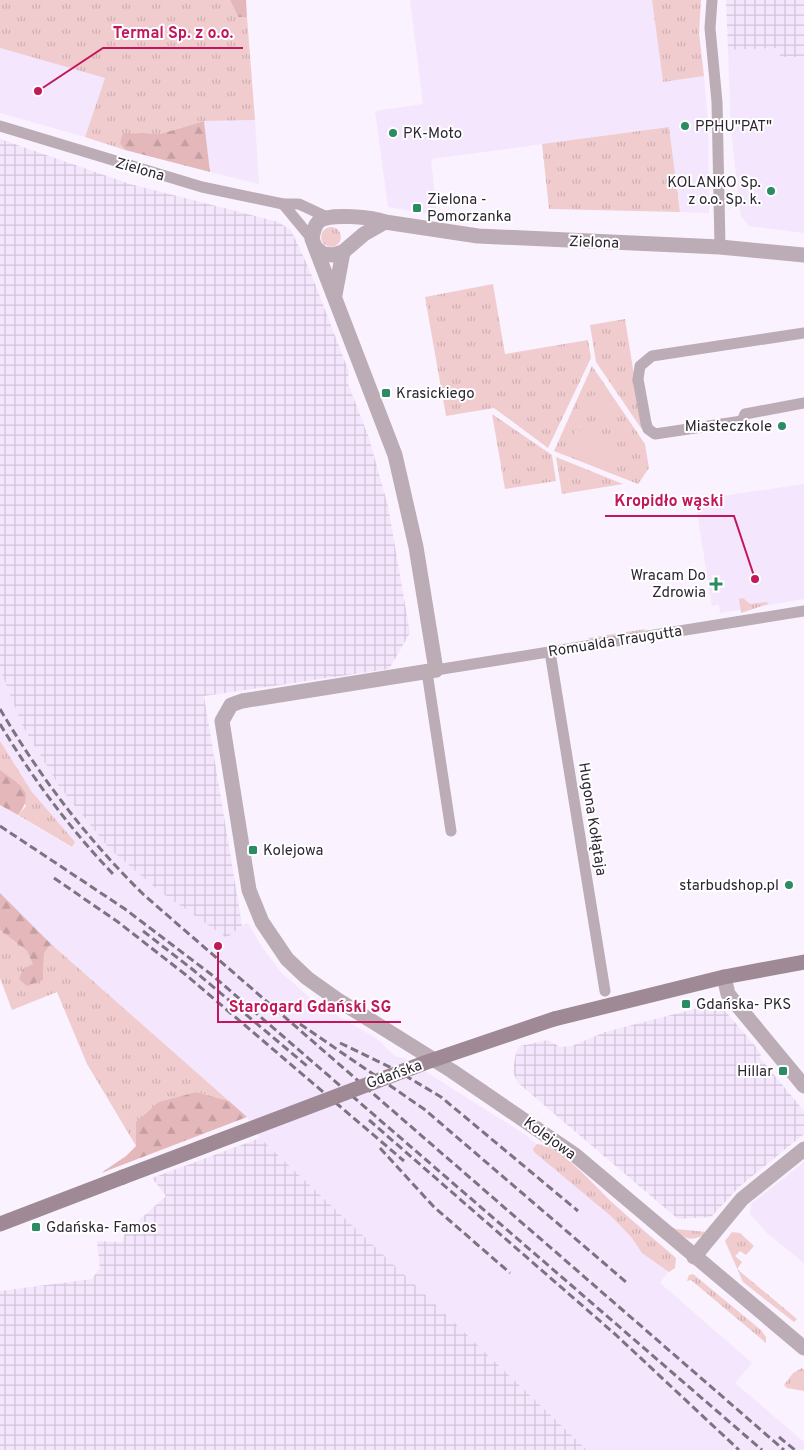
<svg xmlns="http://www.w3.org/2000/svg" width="804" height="1450" font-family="Overpass,sans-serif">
	<defs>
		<pattern id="industrial-grid" width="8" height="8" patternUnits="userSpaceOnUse" patternTransform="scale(1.25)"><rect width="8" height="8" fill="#f4e6fc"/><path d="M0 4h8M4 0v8" fill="none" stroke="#d2c5d8"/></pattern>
		<pattern id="grass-tufts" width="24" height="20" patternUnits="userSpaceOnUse" patternTransform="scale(1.25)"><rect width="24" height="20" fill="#f1cccf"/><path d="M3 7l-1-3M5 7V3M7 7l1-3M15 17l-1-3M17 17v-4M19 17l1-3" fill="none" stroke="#cfafb2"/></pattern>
		<pattern id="forest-firs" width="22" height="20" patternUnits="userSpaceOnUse" patternTransform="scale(1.25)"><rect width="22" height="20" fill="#e4b8bb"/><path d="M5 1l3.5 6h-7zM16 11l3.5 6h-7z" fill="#c49ea1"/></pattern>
	</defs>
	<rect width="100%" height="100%" fill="#faf2fe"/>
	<!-- built -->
	<g fill="#f4e6fc">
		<polygon points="410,0 652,0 663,82 704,76 708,122 709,213 680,212 669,127 431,159 437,215 388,207 375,111 423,104"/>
		<polygon points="0,48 105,78 85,137 0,113"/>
		<polygon points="780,48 781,57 804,57 804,233 749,226 741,216 731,132 728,50"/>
		<polygon points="255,120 259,184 210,172 204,121"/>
		<polygon points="804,484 804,599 720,613 719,604 712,606 695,500"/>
		<polygon points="0,669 22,725 59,786 227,938 242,925 248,923 262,947 281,972 312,1000 377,1039 396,1057 404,1058 526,1135 676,1261 660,1283 752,1363 735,1383 804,1442 804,1450 587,1450 260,1138 247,1117 229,1101 51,944 0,893 0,805 71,847 32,792 0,741"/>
		<polygon points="804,1162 804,1263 767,1233 750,1214 751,1204"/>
	</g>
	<!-- industrial -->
	<g fill="url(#industrial-grid)">
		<polygon points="726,0 804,0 804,57 780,57 780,48 728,50"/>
		<polygon points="0,139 130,184 278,222 291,230 310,271 349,372 347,381 369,438 388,506 410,633 389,669 204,696 242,925 227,938 158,890 109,848 59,786 22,725 0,669"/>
		<polygon points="718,1003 756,1047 761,1055 759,1057 804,1111 804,1134 739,1187 711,1217 678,1219 517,1082 513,1071 516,1052 520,1046 548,1040 560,1047 572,1046 605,1032"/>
		<polygon points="260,1138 416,1286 587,1450 0,1450 0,1291 92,1279 100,1268 97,1241 122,1242 125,1233 166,1196 152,1178"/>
	</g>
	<!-- grass -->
	<g fill="url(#grass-tufts)">
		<polygon points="0,0 230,0 238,17 247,17 255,120 204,121 160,134 143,134 120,142 125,150 85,137 105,78 0,48"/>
		<polygon points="652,0 701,0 699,33 704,76 663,82"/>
		<polygon points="669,127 680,212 549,209 542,144"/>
		<circle cx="331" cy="237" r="10"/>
		<polygon points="493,284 505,354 588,340 591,358 548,448 494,408 446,416 425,297"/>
		<polygon points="625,319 643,431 596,362 590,325"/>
		<polygon points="592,366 645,444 649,468 638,484 554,451"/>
		<polygon points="492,414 552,455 556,481 505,489"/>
		<polygon points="556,457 623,484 562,494"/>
		<polygon points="743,598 750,604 767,602 768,604 741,613 739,599"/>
		<polygon points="646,629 644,631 591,640 588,638"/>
		<polygon points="0,741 32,792 75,842 72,847 18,815 26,806 0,770"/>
		<polygon points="0,930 27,951 43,979 44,953 51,944 229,1101 197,1092 136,1122 136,1146 87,1064 57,992 12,1010 0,978"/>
		<path d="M537 1144C561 1145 597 1189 615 1205 635 1223 656 1241 676 1258L675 1268 669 1272 642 1253 632 1238 612 1217 534 1152 533 1149Z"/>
		<path d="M670 1226 676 1229 707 1232C691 1245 682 1237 670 1226Z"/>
		<polygon points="732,1232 740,1233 754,1246 746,1255 740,1251 735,1256 742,1262 737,1269 797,1319 794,1322 743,1282 725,1241"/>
		<polygon points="693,1274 761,1330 766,1337 766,1343 691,1280 687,1281 689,1275"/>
		<polygon points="802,1368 804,1370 804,1391 787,1388 784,1385 793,1373"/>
	</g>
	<!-- forest -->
	<g fill="url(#forest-firs)">
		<polygon points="230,0 246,0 247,17 238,17"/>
		<polygon points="204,121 210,172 125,150 120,143 123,133 160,134"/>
		<path d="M0 770C18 784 37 791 18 815L0 805Z"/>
		<polygon points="0,893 51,944 44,953 43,980 27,986 19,979 23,969 33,964 27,951 0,930"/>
		<polygon points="197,1092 229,1101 247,1117 101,1173 126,1156 136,1146 136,1122 159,1102"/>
	</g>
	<!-- green -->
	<g fill="#f1cccf">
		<polygon points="610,393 613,412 580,417 578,398"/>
		<polygon points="576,429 615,445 606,470 566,454"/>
	</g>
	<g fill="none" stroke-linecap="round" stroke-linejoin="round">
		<!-- minor -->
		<g stroke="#bbacb5" stroke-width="11">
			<polyline points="712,0 710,28 717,102 720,247"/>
			<polyline points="0,126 202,187 283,204 299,204 329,218"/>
			<polyline points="283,204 312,239"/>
			<polyline points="804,333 652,356 640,366 638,379 646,423 648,429 655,434 742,421 745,414 804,403"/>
			<polyline points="550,652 605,991"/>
			<polyline points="436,670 804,611"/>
			<polyline points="427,672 451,831"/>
		</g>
		<!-- tertiary -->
		<g stroke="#bbacb5" stroke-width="15">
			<polyline points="316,248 323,254 333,255 343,252 364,234 385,222"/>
			<path d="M804 255 720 247 478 236 385 222C373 217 330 213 319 221 314 226 313 233 312 239L395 455 416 547 436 670 242 701 231 705 222 721 249 890 262 922 287 959 307 978 338 1000 452 1071 575 1155 804 1348"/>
			<polyline points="335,295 343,252"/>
			<polyline points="724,977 728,994 804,1086"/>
			<polyline points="694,1257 742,1199 804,1149"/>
		</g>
		<!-- secondary -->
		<g stroke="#9e8995" stroke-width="15">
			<polyline points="554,1019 724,977 804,962"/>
			<polyline points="0,1224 123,1177"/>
		</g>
		<!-- rail -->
		<g stroke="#7b7480" stroke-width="3" stroke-dasharray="8 4" stroke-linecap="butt">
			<path d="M0 709C40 777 87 839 144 895L784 1450"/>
			<path d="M0 724C33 779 70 829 114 875"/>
			<polyline points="0,826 125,909 212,975 762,1450"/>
			<polyline points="54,878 118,922 186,975 404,1161"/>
			<polyline points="143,931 192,969 307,1066"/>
			<polyline points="300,1024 424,1109 626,1282"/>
			<polyline points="340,1043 396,1070 441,1097 578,1211"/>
			<polyline points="369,1120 616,1335 739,1450"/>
			<polyline points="380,1148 434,1207 510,1273"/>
			<polyline points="779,1437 795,1450"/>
		</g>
		<!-- secondary-bridge -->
		<polyline stroke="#9e8995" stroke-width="15" points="123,1177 427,1062 554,1019"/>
	</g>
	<!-- markers -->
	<g fill="#2b8b63" stroke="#fff" stroke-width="2">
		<circle cx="685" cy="126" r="5"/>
		<circle cx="393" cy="133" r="5"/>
		<circle cx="771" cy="191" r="5"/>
		<rect x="412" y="203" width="10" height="10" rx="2.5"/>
		<rect x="381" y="388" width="10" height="10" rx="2.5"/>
		<circle cx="782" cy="426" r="5"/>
		<path d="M713.5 576.5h5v5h5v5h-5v5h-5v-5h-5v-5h5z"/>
		<rect x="248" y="845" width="10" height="10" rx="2.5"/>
		<circle cx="789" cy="885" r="5"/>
		<rect x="681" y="999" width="10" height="10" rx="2.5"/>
		<rect x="778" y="1066" width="10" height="10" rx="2.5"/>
		<rect x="31" y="1222" width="10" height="10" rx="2.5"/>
	</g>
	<g text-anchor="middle" stroke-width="4" stroke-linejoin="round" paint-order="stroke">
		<!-- poi labels -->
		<g font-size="15" fill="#2e2733" stroke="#fff" text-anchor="start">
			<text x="695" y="131">PPHU"PAT"</text>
			<text x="403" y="138">PK-Moto</text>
			<text x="761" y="187" text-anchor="end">KOLANKO Sp.<tspan x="761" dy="17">z o.o. Sp. k.</tspan></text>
			<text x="427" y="204">Zielona -<tspan x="427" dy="17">Pomorzanka</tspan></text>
			<text x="396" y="398">Krasickiego</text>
			<text x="772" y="431" text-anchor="end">Miasteczkole</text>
			<text x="706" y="580" text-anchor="end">Wracam Do<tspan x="706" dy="17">Zdrowia</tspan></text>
			<text x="263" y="855">Kolejowa</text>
			<text x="779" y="890" text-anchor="end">starbudshop.pl</text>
			<text x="696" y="1009">Gdańska- PKS</text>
			<text x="773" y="1076" text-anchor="end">Hillar</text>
			<text x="46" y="1232">Gdańska- Famos</text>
		</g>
		<!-- street labels -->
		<g font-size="15" fill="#2e2733" stroke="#fff">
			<text transform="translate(140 169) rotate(16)" y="5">Zielona</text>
			<text transform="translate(594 242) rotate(2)" y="5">Zielona</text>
			<text transform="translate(615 641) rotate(-9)" y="5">Romualda Traugutta</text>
			<text transform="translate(593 819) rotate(81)" y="5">Hugona Kołłątaja</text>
			<text transform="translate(394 1074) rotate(-20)" y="5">Gdańska</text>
			<text transform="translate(550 1138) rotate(36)" y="5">Kolejowa</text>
		</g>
	</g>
	<!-- callouts -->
	<path fill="none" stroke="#c2185b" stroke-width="2" d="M38 91L103 48H243M755 579L734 516H605M218 946L218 1022H401"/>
	<g fill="#c2185b" stroke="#fff" stroke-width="2">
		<circle cx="38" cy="91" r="5"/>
		<circle cx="755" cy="579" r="5"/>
		<circle cx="218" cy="946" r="5"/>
	</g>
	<g font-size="16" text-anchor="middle" font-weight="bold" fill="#c2185b" stroke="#fff" stroke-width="4" stroke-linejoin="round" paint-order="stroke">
		<text x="173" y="38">Termal Sp. z o.o.</text>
		<text x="669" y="506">Kropidło wąski</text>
		<text x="310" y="1012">Starogard Gdański SG</text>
	</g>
</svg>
